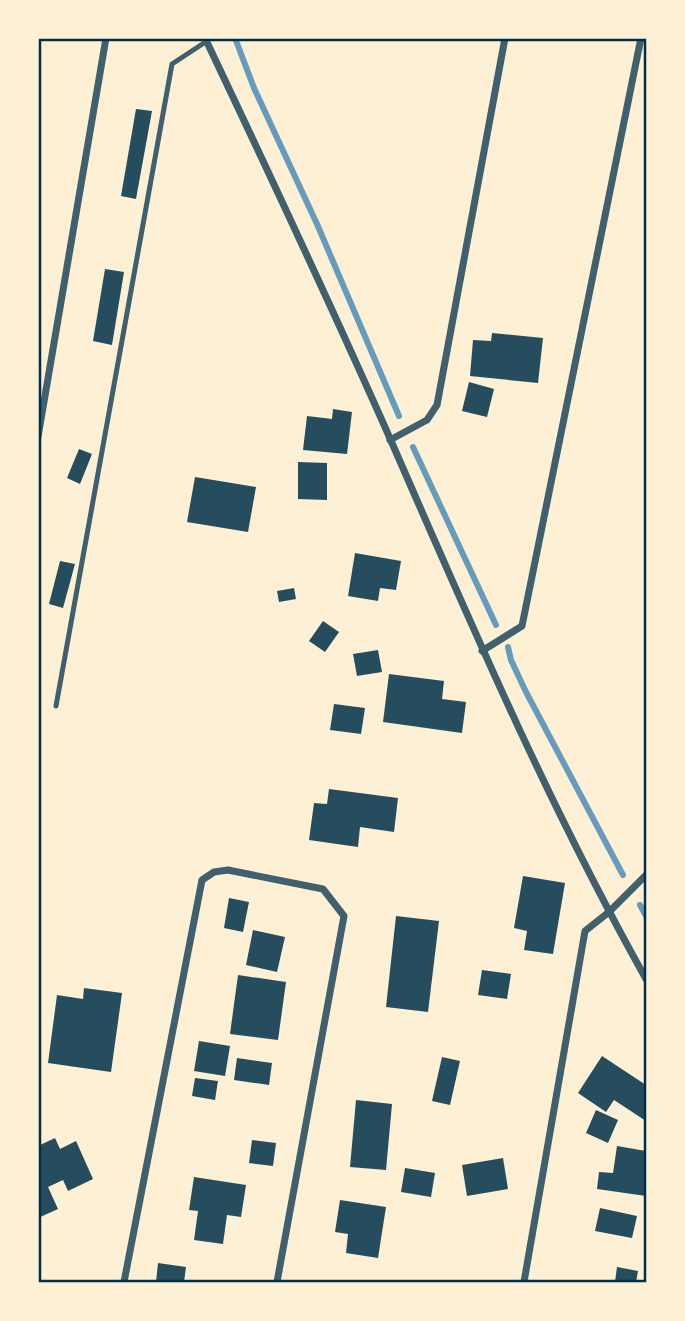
<svg xmlns="http://www.w3.org/2000/svg" width="685" height="1321" font-family="'Noto Serif',serif">
	<rect width="100%" height="100%" fill="#fdf0d5"/>
	<g fill="none" stroke-linecap="round" stroke-linejoin="round">
		<!-- stream -->
		<g stroke="#669bbc" stroke-width="6">
			<polyline points="235,38 254,88 317,224 399,416"/>
			<polyline points="413,447 496,625"/>
			<polyline points="508,647 511,660 526,692 623,875"/>
			<polyline points="640,905 646,916"/>
		</g>
	</g>
	<!-- building -->
	<g fill="#264d5e">
		<polygon points="136,109 152,111 136,199 121,196"/>
		<polygon points="105,269 124,272 112,345 93,341"/>
		<polygon points="492,333 543,338 538,383 470,376 473,340 491,341"/>
		<polygon points="469,382 494,389 487,417 462,411"/>
		<polygon points="333,409 352,412 347,454 303,450 307,416 332,419"/>
		<polygon points="79,449 92,454 80,484 67,478"/>
		<polygon points="298,462 327,463 327,500 298,499"/>
		<polygon points="195,477 256,487 248,532 187,522"/>
		<polygon points="355,553 401,561 396,590 380,588 378,601 348,596"/>
		<polygon points="60,561 75,564 63,608 49,604"/>
		<polygon points="294,588 296,599 279,602 277,591"/>
		<polygon points="323,621 339,632 325,652 309,641"/>
		<polygon points="378,650 382,672 357,676 353,654"/>
		<polygon points="389,674 444,681 442,699 466,702 462,733 383,722"/>
		<polygon points="334,704 365,708 361,734 330,730"/>
		<polygon points="329,789 398,798 394,832 360,827 358,847 309,840 314,803 327,804"/>
		<polygon points="523,876 565,883 553,954 524,950 527,931 514,928"/>
		<polygon points="229,898 249,902 243,932 224,928"/>
		<polygon points="396,916 439,921 428,1012 386,1007"/>
		<polygon points="253,930 285,937 277,972 246,965"/>
		<polygon points="482,970 511,974 507,999 478,995"/>
		<polygon points="238,975 286,982 278,1040 230,1034"/>
		<polygon points="84,988 122,993 111,1072 48,1063 57,995 83,999"/>
		<polygon points="199,1041 230,1046 225,1076 194,1071"/>
		<polygon points="602,1056 646,1085 646,1121 614,1100 606,1112 578,1093"/>
		<polygon points="442,1057 460,1061 450,1105 432,1101"/>
		<polygon points="237,1058 272,1063 269,1085 234,1080"/>
		<polygon points="195,1078 218,1081 215,1100 192,1096"/>
		<polygon points="356,1100 392,1104 386,1170 350,1167"/>
		<polygon points="596,1110 618,1120 608,1143 586,1133"/>
		<polygon points="55,1138 60,1149 76,1141 93,1179 68,1191 63,1180 48,1187 58,1209 38,1218 38,1146"/>
		<polygon points="252,1140 276,1143 273,1166 249,1163"/>
		<polygon points="617,1146 646,1151 646,1196 597,1189 599,1172 613,1173"/>
		<polygon points="503,1158 508,1189 467,1196 462,1165"/>
		<polygon points="405,1168 435,1173 431,1197 401,1192"/>
		<polygon points="194,1177 246,1185 241,1217 227,1215 223,1244 194,1240 198,1211 189,1210"/>
		<polygon points="340,1200 386,1207 378,1258 346,1253 348,1234 335,1232"/>
		<polygon points="600,1208 637,1216 632,1238 595,1231"/>
		<polygon points="158,1263 186,1267 184,1282 156,1282"/>
		<polygon points="617,1267 638,1271 636,1282 615,1282"/>
	</g>
	<g fill="none" stroke-linecap="round" stroke-linejoin="round">
		<!-- service -->
		<polyline stroke="#3f606c" stroke-width="5" points="56,706 172,64 207,41"/>
		<!-- minor -->
		<g stroke="#3f606c" stroke-width="7">
			<path d="M205 38C269 173 332 307 392 443 471 624 549 806 646 979"/>
			<polyline points="38,437 106,38"/>
			<polyline points="390,440 427,420 437,405 505,38"/>
			<polyline points="482,651 522,626 641,38"/>
			<polyline points="124,1282 202,880 214,872 228,870 323,889 344,916 277,1282"/>
			<polyline points="524,1282 585,931 609,912 646,875"/>
		</g>
	</g>
	<!-- border -->
	<rect width="685" height="1321" fill="none" stroke="#fdf0d5" stroke-width="80"/>
	<rect x="40" y="40" width="605" height="1241" fill="none" stroke="#003049" stroke-width="2.5"/>
</svg>
